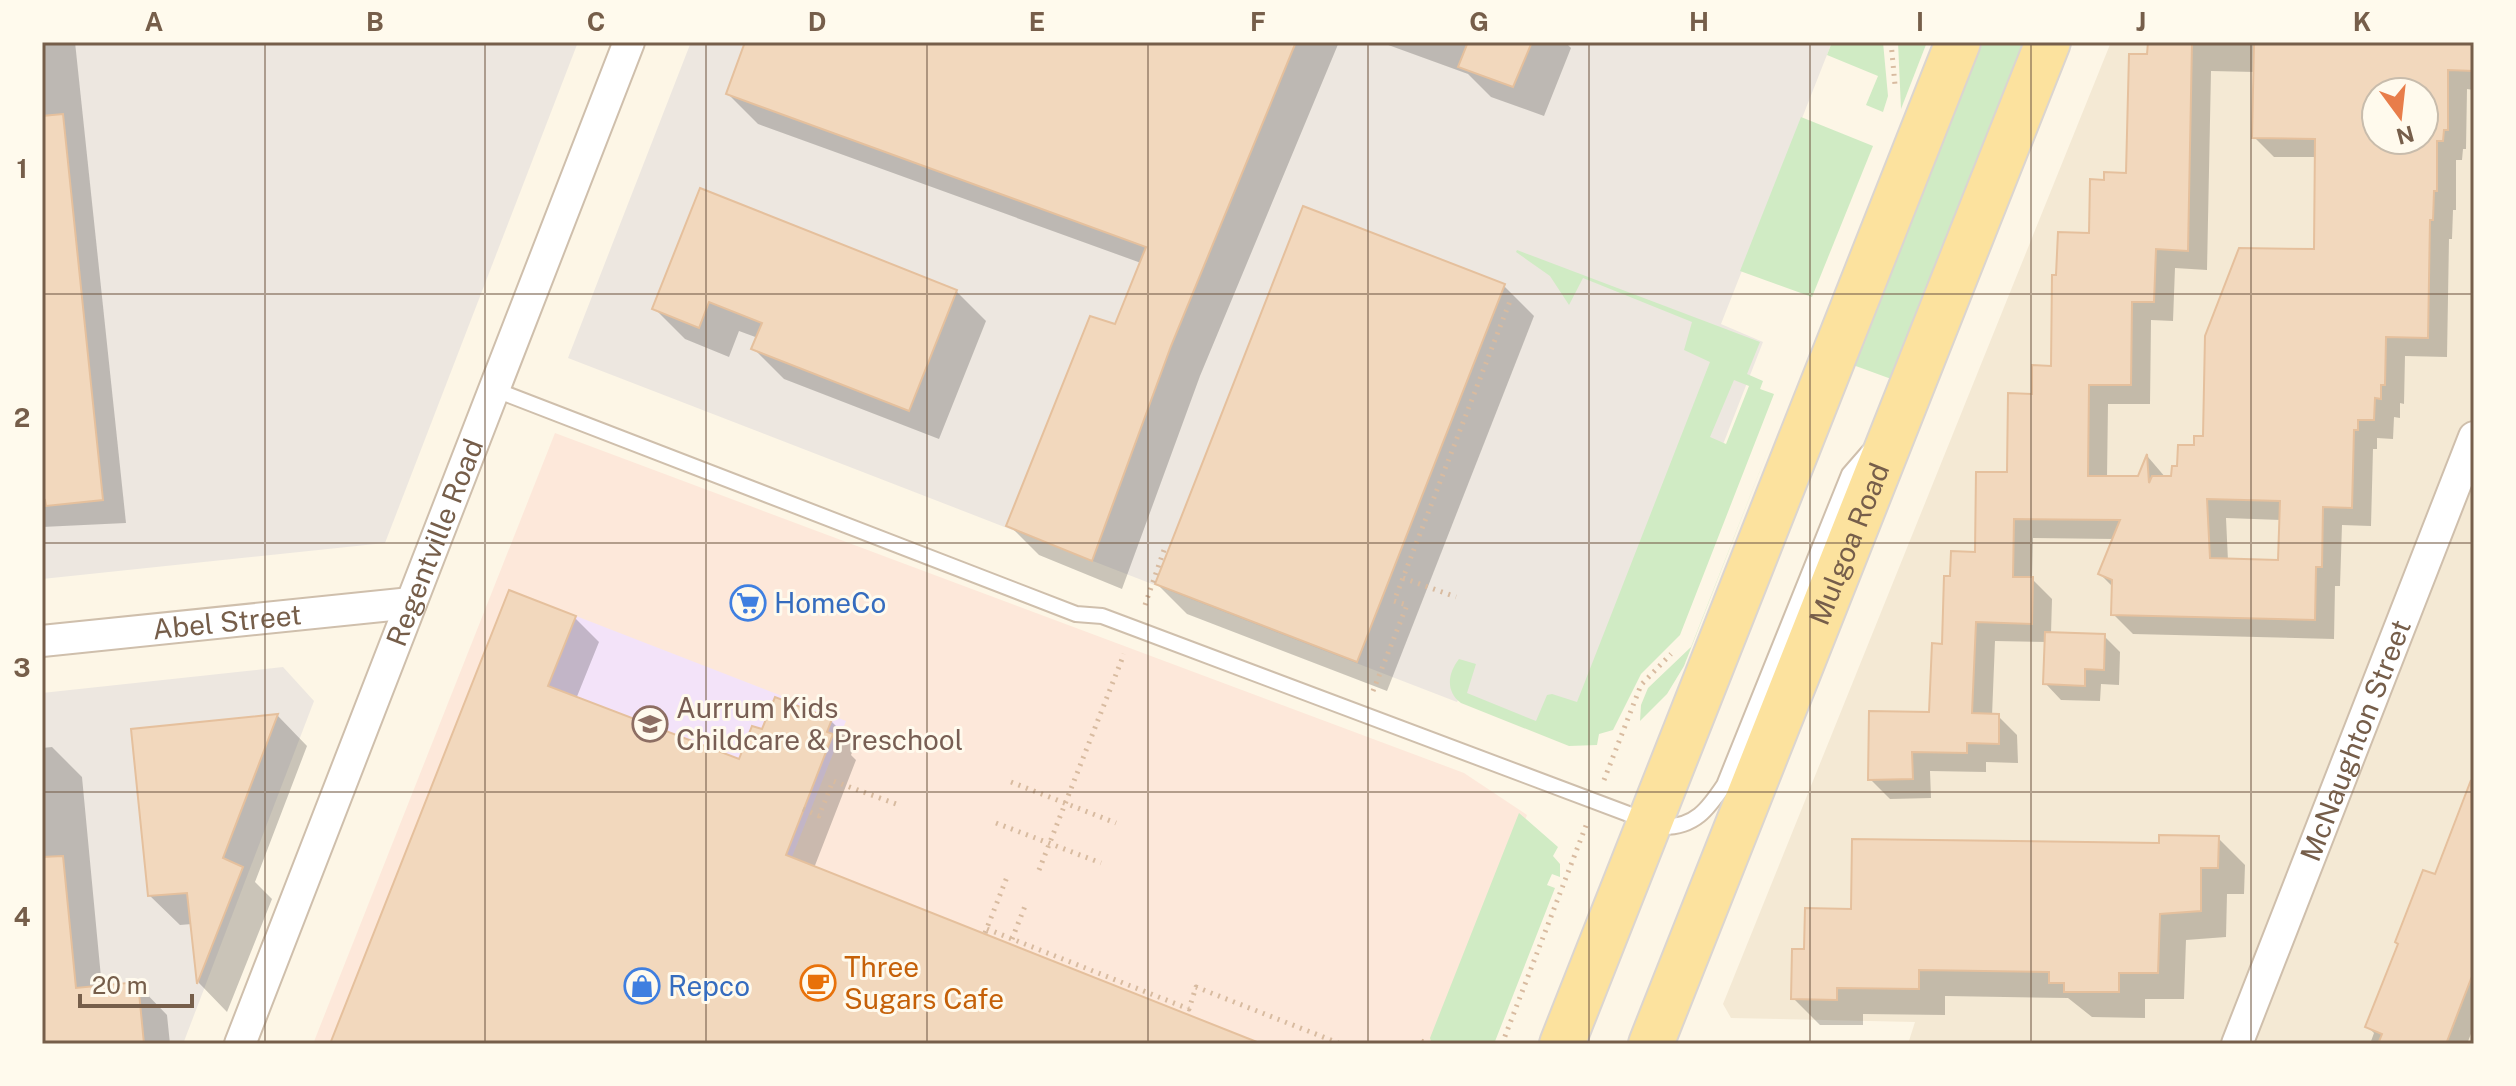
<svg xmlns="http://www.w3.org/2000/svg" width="2516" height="1086" font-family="'Public Sans',sans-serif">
	<rect width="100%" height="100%" fill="#fdf6e6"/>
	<!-- residential -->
	<path fill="#f4e9d4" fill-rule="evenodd" d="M2111 42H2474V1044H1908L1915 1022 1731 1018 1723 1004ZM2376 92H2424V140H2376Z"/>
	<!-- commercial -->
	<polygon fill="#fde8da" points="555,433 1464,773 1527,815 1439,1044 313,1044"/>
	<!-- industrial -->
	<g fill="#ede7e0">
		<polygon points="42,42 578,42 385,543 42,579"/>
		<polygon points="691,42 1832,42 1721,324 1763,342 1613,726 1599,730 1596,741 1459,698 1457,702 568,358"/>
		<polygon points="283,667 314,701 183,1044 42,1044 42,693"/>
	</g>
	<!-- education -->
	<polygon fill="#f3e3f9" points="509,590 846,721 792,857 455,727"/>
	<!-- green -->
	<g fill="#d0ebc4" fill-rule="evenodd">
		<polygon points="1832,42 1883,42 1888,96 1883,112 1866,105 1878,76 1827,55"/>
		<polygon points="1898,42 1927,42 1901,109"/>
		<polygon points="1979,42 2026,42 1894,380 1853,365"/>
		<polygon points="1801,117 1873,146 1812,297 1740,271"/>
		<path d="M1517 250 1760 342 1747 374 1763 381 1760 389 1774 394 1680 635 1641 674 1613 730 1599 734 1597 745 1569 746 1461 703C1445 691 1448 673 1459 659L1476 664 1467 693 1536 721 1547 695 1552 694 1577 702 1710 362 1684 350 1692 322 1583 278 1569 305 1550 276 1516 252ZM1734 380 1749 386 1726 444 1710 437Z"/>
		<polygon points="1775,432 1684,666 1667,694 1640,721 1641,705 1648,688 1691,647"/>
		<polygon points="1519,813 1558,847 1553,856 1560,864 1560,877 1552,874 1547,885 1555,888 1494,1044 1432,1044 1430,1038"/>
	</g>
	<!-- shadow -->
	<g fill="#0003" fill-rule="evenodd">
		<polygon points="42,42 75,42 126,523 42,527"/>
		<polygon points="747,42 1339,42 1200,376 1122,589 1039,555 1009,525 1116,326 1141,263 758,124 728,94"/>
		<polygon points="1380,42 1565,42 1571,48 1544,116 1491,97 1468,74"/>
		<path d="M2150 42H2474V90L2467 89 2466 149H2463L2462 160H2456V210H2453L2452 239H2449L2447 357 2405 356 2404 404 2400 403V418L2394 417 2393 439 2377 438V449H2373L2371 526 2342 525 2340 586H2335L2334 639 2133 634 2113 614 2114 588 2100 574 2114 539 2033 538 2032 579 2052 599 2051 634 2104 636 2120 652 2119 685 2101 684 2100 701 2061 700 2045 683 2047 642 1995 641 1992 716H1998L2017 735 2018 763 1986 762V772L1930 771 1931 798 1890 799 1870 779 1931 714 1952 578 1977 554 2034 396 2053 368 2058 277 2090 235 2106 182 2128 175ZM2211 71 2255 72 2254 137 2274 157H2317L2316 251 2205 438 2173 478H2166L2148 457 2139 478H2107L2108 404H2150L2151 320 2173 321 2175 268 2207 270ZM2376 92H2424V140H2376ZM2226 518 2281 520 2279 562 2228 561Z"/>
		<polygon points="702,191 956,291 986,321 939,439 784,379 754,349 758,338 739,331 729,357 685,339 655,309"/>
		<polygon points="1304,209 1504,286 1534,316 1387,691 1187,614 1157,584"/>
		<polygon points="575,618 599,642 576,699 741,762 764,731 831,721 855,745 851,755 856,760 814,868 1262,1044 332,1044"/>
		<polygon points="278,716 307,746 255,882 272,899 227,1012 199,983 192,924 180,925 149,895 133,731"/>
		<polygon points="52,747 82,777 102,988 137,984 167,1015 170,1044 42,1044 42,748"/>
		<polygon points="2474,778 2474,1026 2467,1044 2370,1044 2374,1033 2368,1027 2424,872 2437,877"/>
		<polygon points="2218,838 2245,865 2244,894 2227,894 2226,937 2186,940 2184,999 2145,999 2145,1018 2092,1017 2068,998 1945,996 1945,1015 1863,1014 1863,1025 1820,1025 1793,998 1806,951 1853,911 2161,845"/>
	</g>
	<!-- building -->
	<g fill="#f2d8bd" stroke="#e5c09d" stroke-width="2" fill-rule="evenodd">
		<polygon points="745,42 1296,42 1171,346 1092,561 1006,526 1090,316 1115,324 1146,247 726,94"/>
		<polygon points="1468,42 1532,42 1513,87 1458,67"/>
		<path d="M2148 42H2192L2188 251 2156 249 2154 302H2132L2131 385H2089L2088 476H2138L2147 454 2149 483 2152 476H2171L2172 466H2177L2178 445H2194V436H2203L2205 336 2239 248 2314 249 2315 139 2252 138 2254 42H2474V71L2448 70V130H2444L2443 141H2437V191H2434L2433 220H2430L2428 338 2386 337 2385 385H2381V399L2375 398 2374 420H2358V430H2354L2352 508 2323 507 2322 567H2316L2315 620 2111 615 2112 580 2098 574 2120 520 2014 519 2013 577H2033L2032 624 1976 622 1972 713 1999 714V744L1967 743V753L1912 752 1913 779 1868 780 1869 711 1929 712 1932 643 1942 644 1944 576H1950L1951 551 1975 552 1976 472H2007L2008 393 2032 394V365L2051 366 2052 275H2056L2058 232 2089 233 2090 179 2104 180V172L2126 173 2129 54H2147ZM2376 92H2424V140H2376ZM2207 499 2280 501 2278 560 2210 558Z"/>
		<polygon points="63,114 103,500 46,506 45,500 42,501 42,116"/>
		<polygon points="700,188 957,290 909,411 751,349 762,323 709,302 699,328 652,309"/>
		<polygon points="1303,206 1505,284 1357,662 1155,584"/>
		<polygon points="509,590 576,616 548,686 739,759 752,726 762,729 775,697 832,719 827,732 833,734 786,855 1262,1044 330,1044"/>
		<polygon points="2045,632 2105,634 2104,670 2085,669 2085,686 2043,684"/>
		<polygon points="278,714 223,858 243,867 197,984 187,893 148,896 131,729"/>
		<polygon points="2471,780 2474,971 2446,1044 2378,1044 2382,1034 2365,1027 2398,944 2395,942 2423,870 2435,874"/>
		<polygon points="2159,835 2219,836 2218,868 2201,868 2201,911 2160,914 2158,973 2119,973 2119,992 2064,992 2064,983 2049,983 2049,972 1919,970 1919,989 1837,988 1837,1000 1791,999 1792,949 1804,949 1805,908 1851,909 1852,839 2159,843"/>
		<polygon points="63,856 76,988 138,982 144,1044 42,1044 42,857"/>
	</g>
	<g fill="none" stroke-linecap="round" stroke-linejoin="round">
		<defs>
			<path id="lane" d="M496 390 1076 614 1102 616 1134 628 1663 827C1695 827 1708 809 1724 785L1849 474 1869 451"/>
			<g id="street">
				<path id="s1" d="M42 641 411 603"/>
				<path id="s2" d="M240 1044 629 42"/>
				<path id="s3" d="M2237 1044 2474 437"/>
			</g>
			<g id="primary">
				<polyline points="1562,1044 1958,42"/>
				<path id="s4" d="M1651 1044 2048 42"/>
			</g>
		</defs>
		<!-- lane casing -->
		<use href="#lane" stroke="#cfbfac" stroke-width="18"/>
		<!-- street casing -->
		<use href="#street" stroke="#cfbfac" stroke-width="34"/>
		<!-- primary casing -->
		<use href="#primary" stroke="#dbd5d0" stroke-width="48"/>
		<!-- path -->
		<g stroke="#d8bba0" stroke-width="5" stroke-dasharray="2 6" stroke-linecap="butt">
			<polyline points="1891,42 1895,85"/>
			<polyline points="1403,578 1456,597"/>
			<polyline points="1145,605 1164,550"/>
			<polyline points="1373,691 1407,605 1394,601 1510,301"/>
			<polyline points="1604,780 1641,685 1671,654"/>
			<polyline points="1011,782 1116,823"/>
			<polyline points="803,809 819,816 833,781 899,805"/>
			<polyline points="996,823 1101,863"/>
			<polyline points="1039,870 1124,654"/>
			<polyline points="987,929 1189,1009 1196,987 1341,1044"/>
			<polyline points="985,933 1007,877"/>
			<polyline points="1012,939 1025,906"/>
			<polyline points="1416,1044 1418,1040 1429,1044"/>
			<polyline points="1502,1044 1587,823"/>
		</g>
		<!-- lane -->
		<use href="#lane" stroke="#fff" stroke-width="14"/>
		<!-- street -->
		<use href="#street" stroke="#fff" stroke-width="30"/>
		<!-- primary -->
		<use href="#primary" stroke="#fce29e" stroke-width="44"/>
	</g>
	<!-- grid -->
	<path fill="none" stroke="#765e4a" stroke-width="2" stroke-opacity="0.55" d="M265 42V1044M485 42V1044M706 42V1044M927 42V1044M1148 42V1044M1368 42V1044M1589 42V1044M1810 42V1044M2031 42V1044M2251 42V1044M42 294H2474M42 543H2474M42 792H2474"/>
	<!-- icons -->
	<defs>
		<symbol id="supermarket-ring" viewBox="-11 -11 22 22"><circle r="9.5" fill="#fffaed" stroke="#3f7fe0" stroke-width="1.5"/><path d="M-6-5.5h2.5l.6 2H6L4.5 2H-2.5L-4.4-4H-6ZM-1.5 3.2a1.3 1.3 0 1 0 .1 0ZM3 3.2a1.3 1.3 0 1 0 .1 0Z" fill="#3f7fe0"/></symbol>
		<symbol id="school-ring" viewBox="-11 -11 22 22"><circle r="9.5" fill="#fffaed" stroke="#8d6e63" stroke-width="1.5"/><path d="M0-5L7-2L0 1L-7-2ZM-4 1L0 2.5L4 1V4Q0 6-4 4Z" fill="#8d6e63"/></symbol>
		<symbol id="cafe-ring" viewBox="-11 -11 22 22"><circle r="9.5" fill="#fffaed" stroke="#e8710a" stroke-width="1.5"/><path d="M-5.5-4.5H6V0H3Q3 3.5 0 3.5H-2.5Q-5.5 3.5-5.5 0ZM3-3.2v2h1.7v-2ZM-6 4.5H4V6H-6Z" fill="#e8710a"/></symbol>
		<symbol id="shop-ring" viewBox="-11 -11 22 22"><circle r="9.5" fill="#fffaed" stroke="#3f7fe0" stroke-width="1.5"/><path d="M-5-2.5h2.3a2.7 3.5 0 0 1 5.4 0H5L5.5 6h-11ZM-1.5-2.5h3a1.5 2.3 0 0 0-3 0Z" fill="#3f7fe0"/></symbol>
	</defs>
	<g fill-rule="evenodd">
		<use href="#supermarket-ring" x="728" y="583" width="40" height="40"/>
		<use href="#school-ring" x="630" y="704" width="40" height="40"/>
		<use href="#cafe-ring" x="798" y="963" width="40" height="40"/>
		<use href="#shop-ring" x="622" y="966" width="40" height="40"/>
	</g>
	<g text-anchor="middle" stroke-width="6" stroke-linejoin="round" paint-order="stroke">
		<!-- street labels -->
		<g font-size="28" fill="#765e4a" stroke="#fffaed">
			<text dy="10" stroke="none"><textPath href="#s2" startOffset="538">Regentville Road</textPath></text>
			<text dy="10" stroke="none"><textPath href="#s4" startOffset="538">Mulgoa Road</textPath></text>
			<text dy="10" stroke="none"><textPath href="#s1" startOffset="186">Abel Street</textPath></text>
			<text dy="10" stroke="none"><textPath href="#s3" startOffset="326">McNaughton Street</textPath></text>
		</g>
		<!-- shop labels -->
		<g font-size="28" fill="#366cbe" stroke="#fffaed" text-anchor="start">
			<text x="774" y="613">HomeCo</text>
			<text x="668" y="996">Repco</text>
		</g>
		<!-- education labels -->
		<g font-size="28" fill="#785e54" stroke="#fffaed" text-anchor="start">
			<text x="676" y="718">Aurrum Kids<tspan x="676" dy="32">Childcare &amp; Preschool</tspan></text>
		</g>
		<!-- food labels -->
		<g font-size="28" fill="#c56008" stroke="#fffaed" text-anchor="start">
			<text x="844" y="977">Three<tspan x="844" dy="32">Sugars Cafe</tspan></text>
		</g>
	</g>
	<!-- border -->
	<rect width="2516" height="1086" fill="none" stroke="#fffaed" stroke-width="88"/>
	<!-- north arrow -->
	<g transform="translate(2400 116) rotate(165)"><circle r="38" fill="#fffaed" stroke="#c8bcac" stroke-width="2"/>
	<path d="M0-6L14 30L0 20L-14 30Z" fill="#e87d4a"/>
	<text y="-12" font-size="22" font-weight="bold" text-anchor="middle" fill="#765e4a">N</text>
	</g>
	<!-- scale -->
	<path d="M80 994v12h112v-12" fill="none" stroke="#765e4a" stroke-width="4"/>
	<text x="92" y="994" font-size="24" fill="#765e4a" stroke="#fffaed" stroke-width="6" paint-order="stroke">20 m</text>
	<rect x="44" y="44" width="2428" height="998" fill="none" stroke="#765e4a" stroke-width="3"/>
	<g font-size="26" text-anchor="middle" font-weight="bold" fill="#765e4a">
		<text x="154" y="31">A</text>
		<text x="375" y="31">B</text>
		<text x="596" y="31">C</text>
		<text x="817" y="31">D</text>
		<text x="1037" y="31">E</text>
		<text x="1258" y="31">F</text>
		<text x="1479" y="31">G</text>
		<text x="1699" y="31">H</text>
		<text x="1920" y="31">I</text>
		<text x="2141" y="31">J</text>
		<text x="2362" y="31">K</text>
		<text x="22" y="178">1</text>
		<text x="22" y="427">2</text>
		<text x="22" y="677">3</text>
		<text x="22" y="926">4</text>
	</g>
</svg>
